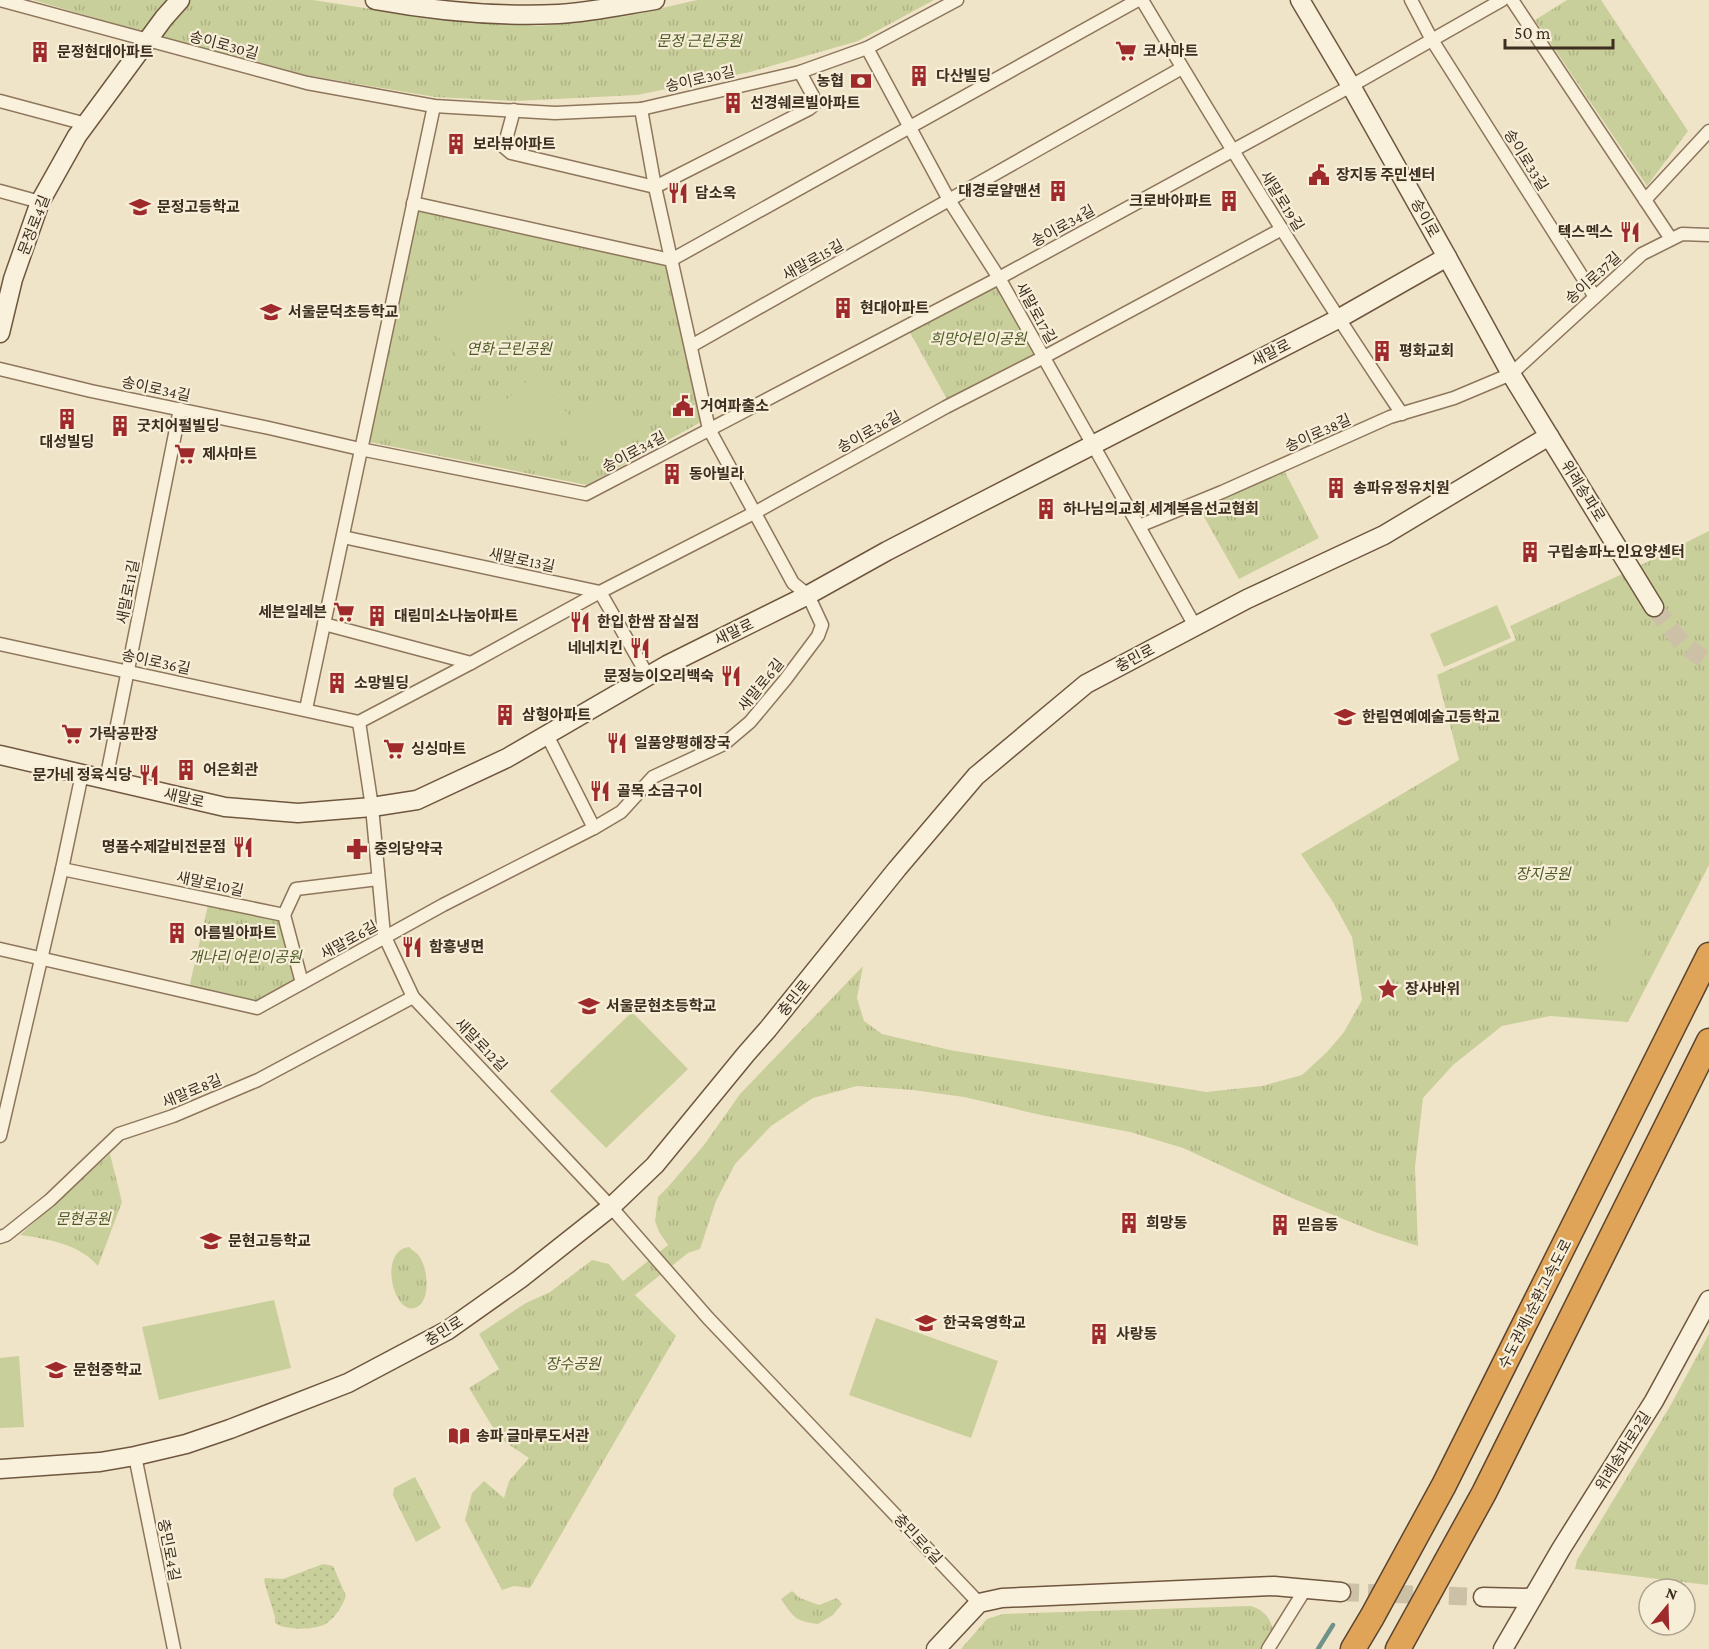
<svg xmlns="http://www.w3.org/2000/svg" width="1709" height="1649" font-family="'Crimson Pro','Noto Sans KR',serif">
	<defs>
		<pattern id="grass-dots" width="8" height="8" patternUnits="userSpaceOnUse" patternTransform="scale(1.5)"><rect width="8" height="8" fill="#c9cf9b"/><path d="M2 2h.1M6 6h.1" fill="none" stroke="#aeb285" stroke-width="1.8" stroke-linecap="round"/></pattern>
		<pattern id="park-tufts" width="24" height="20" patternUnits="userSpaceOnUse" patternTransform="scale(1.5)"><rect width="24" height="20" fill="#c9cf9b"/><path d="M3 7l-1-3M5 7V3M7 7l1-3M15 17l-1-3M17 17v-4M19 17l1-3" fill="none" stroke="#aeb285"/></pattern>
	</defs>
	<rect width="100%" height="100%" fill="#f0e4c8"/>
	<!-- grass -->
	<path fill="url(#grass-dots)" d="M323 1564 333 1566 346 1596C342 1607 336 1616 327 1623 318 1630 285 1631 275 1623V1617L264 1581 265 1578 283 1579Z"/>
	<!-- park -->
	<g fill="url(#park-tufts)">
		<polygon points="33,0 313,0 429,18 538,26 627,16 697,0 934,0 858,41 750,72 637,95 515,101 435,97 305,75 140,31"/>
		<polygon points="1567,0 1601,0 1688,131 1647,186 1535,20"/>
		<polygon points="417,209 665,263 701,422 587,485 364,441"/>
		<polygon points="995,282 1039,355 948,401 908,329"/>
		<polygon points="1285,472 1319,538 1239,579 1199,508"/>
		<polygon points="1709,531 1709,865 1628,1022 1550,1016 1502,1026 1453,1065 1423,1098 1415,1167 1418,1246 1375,1232 1294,1199 1183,1148 1130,1132 1041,1115 964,1097 913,1090 857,1086 813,1098 771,1126 735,1164 716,1201 700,1249 688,1253 635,1295 676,1336 530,1588 514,1586 502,1590 465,1520 472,1493 484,1481 504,1498 509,1481 529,1458 505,1442 492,1426 469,1388 499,1369 479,1334 526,1303 550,1292 592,1260 609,1264 623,1281 668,1245 659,1232 655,1221 658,1197 668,1187 704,1145 740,1094 863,966 857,998 864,1021 882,1034 950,1050 1206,1092 1262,1086 1302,1075 1327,1052 1344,1032 1362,1000 1352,937 1333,902 1301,854 1459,760 1437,675 1516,640 1510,626 1633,569"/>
		<polygon points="208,905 281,921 297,981 257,1003 189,988"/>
		<path d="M110 1154 122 1202 98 1266C79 1244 48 1239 20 1235Z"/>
		<path d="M409 1247C412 1250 417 1253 419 1256 428 1267 431 1300 417 1307 394 1319 377 1251 409 1247Z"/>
		<polygon points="1709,1334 1708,1585 1575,1569 1577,1560 1669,1408"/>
		<polygon points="415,1477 441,1528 416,1542 393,1495 394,1488"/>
		<path d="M792 1591 800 1598 819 1605 837 1598 842 1604 833 1615 818 1624C795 1621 794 1618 781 1599Z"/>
		<path d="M1250 1606C1263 1609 1271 1618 1273 1631L1260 1649H961L987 1619 1003 1614Z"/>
	</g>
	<!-- garden -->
	<g fill="#c9cf9b">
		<polygon points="490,267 531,309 471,369 428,327"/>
		<polygon points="1019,322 1039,355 1019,364 1008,341 1011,331"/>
		<polygon points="533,376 570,416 541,442 527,426 507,443 473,407 495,387 506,400"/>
		<path d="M605 398C622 399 640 418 626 433L592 457C583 456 576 455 570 448 569 446 566 442 566 439 566 426 594 404 605 398Z"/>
		<polygon points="1497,605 1511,638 1444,667 1430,634"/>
		<polygon points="1614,916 1651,928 1629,997 1592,985"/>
		<polygon points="632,1012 688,1069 606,1148 550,1091"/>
		<polygon points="274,1300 291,1368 159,1400 142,1327"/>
		<polygon points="876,1318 998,1361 971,1438 849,1395"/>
		<polygon points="19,1356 24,1427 0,1428 0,1358"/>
	</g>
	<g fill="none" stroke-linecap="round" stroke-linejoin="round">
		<!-- stream -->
		<polyline stroke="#6f938a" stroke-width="4.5" points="1318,1649 1333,1625"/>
		<!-- secondary-tunnel -->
		<g stroke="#ccc0a6" stroke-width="18" stroke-dasharray="18 9" stroke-linecap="butt">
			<polyline points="1654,607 1682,643 1709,663"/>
			<polyline points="1341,1592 1483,1597"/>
		</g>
		<defs>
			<g id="street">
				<polyline points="0,0 307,83 434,106 555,113 641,109 800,72 867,48 957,0"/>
				<path d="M1142 0C1225 140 1311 279 1402 414"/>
				<polyline points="1411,0 1432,40 1595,297"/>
				<polyline points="1512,0 1671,239"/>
				<polyline points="867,48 949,200 999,278 1195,626"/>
				<polyline points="0,101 86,124"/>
				<polyline points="514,110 504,147 511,153 655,187 809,109 814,105 813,96 800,72"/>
				<polyline points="0,191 40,202"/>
				<polyline points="1645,200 1709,131"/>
				<polyline points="413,203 671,260 1138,0"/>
				<polyline points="691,346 1182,68"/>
				<polyline points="0,369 91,391 269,428 360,449 586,494 999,278 1351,86 1502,0"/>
				<polyline points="1139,526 1222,492 1390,417 1454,398 1511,374 1642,254 1682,234 1709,235"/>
				<polyline points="343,537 600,592 648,676"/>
				<polyline points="324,624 471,663"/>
				<polyline points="0,644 359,722 471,663 600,592 754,513 946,407 1044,357 1282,229"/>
				<polyline points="306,709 434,106"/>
				<polyline points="359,722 372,807 384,935 413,997 611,1207 708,1318 979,1603"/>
				<polyline points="106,780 180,409"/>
				<polyline points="594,828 621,812 653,777 724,744 750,722 785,680 818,636 822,625 808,595 793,583 709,429 655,187 641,109"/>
				<polyline points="62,869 284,915 302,983"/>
				<polyline points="284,915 296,889 378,879"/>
				<polyline points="0,949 257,1008 443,905 594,828 547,735"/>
				<polyline points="0,1136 62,869 82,774"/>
				<polyline points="0,1237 6,1235 50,1200 119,1134 173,1116 258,1080 413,997"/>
				<polyline points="135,1456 174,1649"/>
				<polyline points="1268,1649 1306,1588"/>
			</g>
			<g id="secondary">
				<path d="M375 0C435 11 498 17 559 14 591 12 624 5 655 0"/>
				<polyline points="1300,0 1351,86 1447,257 1511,374 1654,607"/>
				<polyline points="0,333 13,279 40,202 77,136 164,18 180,0"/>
				<polyline points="0,755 225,807 298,813 372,807 417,800 507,758 667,665 808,595 887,551 972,507 1338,319 1447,257"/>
				<polyline points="0,1469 100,1462 135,1456 186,1444 230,1429 348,1383 448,1330 520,1279 611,1207 655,1165 746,1054 768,1029 897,869 976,776 1086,684 1247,599 1384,535 1549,436"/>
				<polyline points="1483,1597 1532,1598"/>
				<polyline points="936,1649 979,1603 1002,1598 1274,1586 1341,1592"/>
				<polyline points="1503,1649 1561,1549 1654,1401 1709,1300"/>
			</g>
			<g id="highway">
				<polyline points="1353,1649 1372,1617 1444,1485 1709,955"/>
				<polyline points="1398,1649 1484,1493 1709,1041"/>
			</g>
		</defs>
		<!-- street casing -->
		<use href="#street" stroke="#8d765c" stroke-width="15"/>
		<!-- secondary casing -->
		<use href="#secondary" stroke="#6f573f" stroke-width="21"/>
		<!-- highway casing -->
		<use href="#highway" stroke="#5b4430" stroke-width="27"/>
		<!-- street -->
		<use href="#street" stroke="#faf1dc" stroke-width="12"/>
		<!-- secondary -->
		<use href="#secondary" stroke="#faf1dc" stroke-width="18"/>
		<!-- highway -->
		<use href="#highway" stroke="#e0a458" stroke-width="24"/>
	</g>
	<!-- icons -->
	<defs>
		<symbol id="supermarket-bare" viewBox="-9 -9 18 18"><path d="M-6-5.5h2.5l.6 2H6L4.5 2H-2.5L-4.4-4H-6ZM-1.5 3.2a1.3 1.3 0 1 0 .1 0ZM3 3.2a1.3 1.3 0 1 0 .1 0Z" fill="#9e2a2b" stroke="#f7eed8" stroke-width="2.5" paint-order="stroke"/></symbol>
		<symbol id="building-bare" viewBox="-9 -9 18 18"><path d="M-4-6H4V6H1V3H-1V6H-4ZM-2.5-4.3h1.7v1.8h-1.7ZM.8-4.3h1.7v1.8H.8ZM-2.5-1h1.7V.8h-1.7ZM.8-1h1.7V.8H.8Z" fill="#9e2a2b" stroke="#f7eed8" stroke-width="2.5" paint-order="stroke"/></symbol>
		<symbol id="bank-bare" viewBox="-9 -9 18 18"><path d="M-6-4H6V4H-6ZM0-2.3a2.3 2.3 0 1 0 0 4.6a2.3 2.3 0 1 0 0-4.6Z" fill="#9e2a2b" stroke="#f7eed8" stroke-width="2.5" paint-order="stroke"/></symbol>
		<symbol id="civic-bare" viewBox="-9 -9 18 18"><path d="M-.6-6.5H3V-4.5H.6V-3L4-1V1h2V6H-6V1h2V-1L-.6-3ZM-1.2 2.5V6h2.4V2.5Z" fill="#9e2a2b" stroke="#f7eed8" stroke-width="2.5" paint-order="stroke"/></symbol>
		<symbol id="restaurant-bare" viewBox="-9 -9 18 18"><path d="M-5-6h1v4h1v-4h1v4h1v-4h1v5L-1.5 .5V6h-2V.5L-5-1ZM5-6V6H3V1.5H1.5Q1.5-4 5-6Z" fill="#9e2a2b" stroke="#f7eed8" stroke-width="2.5" paint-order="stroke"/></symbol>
		<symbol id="school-bare" viewBox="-9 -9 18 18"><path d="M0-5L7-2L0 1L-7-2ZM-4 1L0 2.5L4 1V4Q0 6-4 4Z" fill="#9e2a2b" stroke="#f7eed8" stroke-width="2.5" paint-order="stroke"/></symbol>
		<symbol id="pharmacy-bare" viewBox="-9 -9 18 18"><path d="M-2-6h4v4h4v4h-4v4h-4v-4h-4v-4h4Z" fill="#9e2a2b" stroke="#f7eed8" stroke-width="2.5" paint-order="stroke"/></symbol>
		<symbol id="sight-bare" viewBox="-9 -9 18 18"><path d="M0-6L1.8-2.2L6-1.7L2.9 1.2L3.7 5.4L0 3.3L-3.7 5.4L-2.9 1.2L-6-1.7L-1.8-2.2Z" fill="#9e2a2b" stroke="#f7eed8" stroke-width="2.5" paint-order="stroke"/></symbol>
		<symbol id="library-bare" viewBox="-9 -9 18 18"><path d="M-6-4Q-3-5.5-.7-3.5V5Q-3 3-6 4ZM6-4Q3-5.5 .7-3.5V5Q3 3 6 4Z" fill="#9e2a2b" stroke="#f7eed8" stroke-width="2.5" paint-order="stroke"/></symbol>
	</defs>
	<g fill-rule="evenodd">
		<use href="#supermarket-bare" x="1111" y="36" width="30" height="30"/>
		<use href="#building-bare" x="25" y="37" width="30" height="30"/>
		<use href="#building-bare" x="904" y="61" width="30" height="30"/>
		<use href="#bank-bare" x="846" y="66" width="30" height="30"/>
		<use href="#building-bare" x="718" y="88" width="30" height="30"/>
		<use href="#building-bare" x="441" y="129" width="30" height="30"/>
		<use href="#civic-bare" x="1304" y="160" width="30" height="30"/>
		<use href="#building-bare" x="1043" y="176" width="30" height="30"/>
		<use href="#restaurant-bare" x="663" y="178" width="30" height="30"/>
		<use href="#building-bare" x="1214" y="186" width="30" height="30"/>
		<use href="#school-bare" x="125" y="192" width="30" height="30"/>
		<use href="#restaurant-bare" x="1615" y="217" width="30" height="30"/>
		<use href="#building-bare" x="828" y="293" width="30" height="30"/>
		<use href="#school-bare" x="256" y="297" width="30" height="30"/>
		<use href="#building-bare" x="1367" y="336" width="30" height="30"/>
		<use href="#civic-bare" x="668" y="391" width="30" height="30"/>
		<use href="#building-bare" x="52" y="404" width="30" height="30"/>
		<use href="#building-bare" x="105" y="411" width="30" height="30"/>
		<use href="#supermarket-bare" x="170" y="439" width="30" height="30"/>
		<use href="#building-bare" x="657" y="459" width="30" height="30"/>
		<use href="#building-bare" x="1321" y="473" width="30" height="30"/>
		<use href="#building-bare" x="1031" y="494" width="30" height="30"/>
		<use href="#building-bare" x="1515" y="537" width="30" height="30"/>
		<use href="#supermarket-bare" x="329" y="597" width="30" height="30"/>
		<use href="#building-bare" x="362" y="601" width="30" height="30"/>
		<use href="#restaurant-bare" x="565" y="607" width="30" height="30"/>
		<use href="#restaurant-bare" x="625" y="633" width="30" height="30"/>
		<use href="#restaurant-bare" x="716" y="661" width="30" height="30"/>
		<use href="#building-bare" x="322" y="668" width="30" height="30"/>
		<use href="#building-bare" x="490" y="700" width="30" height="30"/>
		<use href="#school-bare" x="1330" y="702" width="30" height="30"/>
		<use href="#supermarket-bare" x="57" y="719" width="30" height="30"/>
		<use href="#restaurant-bare" x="602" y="728" width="30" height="30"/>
		<use href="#supermarket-bare" x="379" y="734" width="30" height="30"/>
		<use href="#building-bare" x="171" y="755" width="30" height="30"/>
		<use href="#restaurant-bare" x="134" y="760" width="30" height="30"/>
		<use href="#restaurant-bare" x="585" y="776" width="30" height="30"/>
		<use href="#restaurant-bare" x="228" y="832" width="30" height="30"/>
		<use href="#pharmacy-bare" x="342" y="834" width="30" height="30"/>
		<use href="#building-bare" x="162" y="918" width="30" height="30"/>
		<use href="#restaurant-bare" x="397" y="932" width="30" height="30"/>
		<use href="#sight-bare" x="1373" y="974" width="30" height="30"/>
		<use href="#school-bare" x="574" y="991" width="30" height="30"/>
		<use href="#building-bare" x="1114" y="1208" width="30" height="30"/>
		<use href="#building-bare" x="1265" y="1210" width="30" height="30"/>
		<use href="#school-bare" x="196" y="1226" width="30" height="30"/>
		<use href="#school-bare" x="911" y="1308" width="30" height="30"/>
		<use href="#building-bare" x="1084" y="1319" width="30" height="30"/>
		<use href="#school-bare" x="41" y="1355" width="30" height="30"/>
		<use href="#library-bare" x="444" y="1421" width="30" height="30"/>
	</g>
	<g text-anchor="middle" stroke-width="4.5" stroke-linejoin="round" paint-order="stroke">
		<!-- park labels -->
		<g font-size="15" font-style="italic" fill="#4d5a26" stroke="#f7eed8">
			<text x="699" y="46">문정 근린공원</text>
			<text x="978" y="344">희망어린이공원</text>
			<text x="509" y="354">연화 근린공원</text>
			<text x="1543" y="879">장지공원</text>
			<text x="245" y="962">개나리 어린이공원</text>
			<text x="83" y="1224">문현공원</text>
			<text x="573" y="1369">장수공원</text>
		</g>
		<!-- street labels -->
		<g font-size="15" fill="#3d2e20" stroke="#f7eed8">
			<text transform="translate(224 45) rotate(15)" y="5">송이로30길</text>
			<text transform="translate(700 79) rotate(-13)" y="5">송이로30길</text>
			<text transform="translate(1526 160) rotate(58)" y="5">송이로33길</text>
			<text transform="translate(1282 201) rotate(58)" y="5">새말로19길</text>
			<text transform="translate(1425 218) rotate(61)" y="5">송이로</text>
			<text transform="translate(34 225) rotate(-69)" y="5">문정로4길</text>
			<text transform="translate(1063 226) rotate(-29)" y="5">송이로34길</text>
			<text transform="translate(813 260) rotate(-29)" y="5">새말로15길</text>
			<text transform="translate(1593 278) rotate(-42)" y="5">송이로37길</text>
			<text transform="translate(1036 313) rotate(61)" y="5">새말로17길</text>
			<text transform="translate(1271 353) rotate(-27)" y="5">새말로</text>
			<text transform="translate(156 389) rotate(12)" y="5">송이로34길</text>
			<text transform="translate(869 432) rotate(-29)" y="5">송이로36길</text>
			<text transform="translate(1318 433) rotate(-24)" y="5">송이로38길</text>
			<text transform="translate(634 452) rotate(-28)" y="5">송이로34길</text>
			<text transform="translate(1583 491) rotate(58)" y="5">위례송파로</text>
			<text transform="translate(522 560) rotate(12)" y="5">새말로13길</text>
			<text transform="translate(128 592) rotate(-79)" y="5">새말로11길</text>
			<text transform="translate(734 632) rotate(-26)" y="5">새말로</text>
			<text transform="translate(1135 658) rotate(-28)" y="5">충민로</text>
			<text transform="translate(156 662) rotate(12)" y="5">송이로36길</text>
			<text transform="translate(761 685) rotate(-51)" y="5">새말로6길</text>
			<text transform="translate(184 798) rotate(13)" y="5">새말로</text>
			<text transform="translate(210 884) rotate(12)" y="5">새말로10길</text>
			<text transform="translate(349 940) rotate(-29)" y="5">새말로6길</text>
			<text transform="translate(794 998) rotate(-51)" y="5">충민로</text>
			<text transform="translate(481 1045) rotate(46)" y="5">새말로12길</text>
			<text transform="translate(192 1091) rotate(-23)" y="5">새말로8길</text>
			<text transform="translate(1535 1304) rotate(-63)" y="5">수도권제1순환고속도로</text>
			<text transform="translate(444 1331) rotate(-32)" y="5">충민로</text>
			<text transform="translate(1623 1451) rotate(-58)" y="5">위례송파로2길</text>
			<text transform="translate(918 1539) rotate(47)" y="5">충민로6길</text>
			<text transform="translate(169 1550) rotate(79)" y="5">충민로4길</text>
		</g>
		<!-- poi labels -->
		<g font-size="15" font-weight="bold" fill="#3d2e20" stroke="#f7eed8" text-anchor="start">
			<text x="1143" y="56">코사마트</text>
			<text x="57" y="57">문정현대아파트</text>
			<text x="936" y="81">다산빌딩</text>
			<text x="844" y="86" text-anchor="end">농협</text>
			<text x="750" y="108">선경쉐르빌아파트</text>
			<text x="473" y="149">보라뷰아파트</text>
			<text x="1336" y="180">장지동 주민센터</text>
			<text x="1041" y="196" text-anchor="end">대경로얄맨션</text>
			<text x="695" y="198">담소옥</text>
			<text x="1212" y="206" text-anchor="end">크로바아파트</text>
			<text x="157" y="212">문정고등학교</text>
			<text x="1613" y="237" text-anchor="end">텍스멕스</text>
			<text x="860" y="313">현대아파트</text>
			<text x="288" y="317">서울문덕초등학교</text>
			<text x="1399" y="356">평화교회</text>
			<text x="700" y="411">거여파출소</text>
			<text x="137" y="431">굿치어펄빌딩</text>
			<text x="67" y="447" text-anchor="middle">대성빌딩</text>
			<text x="202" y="459">제사마트</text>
			<text x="689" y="479">동아빌라</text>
			<text x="1353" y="493">송파유정유치원</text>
			<text x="1063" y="514">하나님의교회 세계복음선교협회</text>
			<text x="1547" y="557">구립송파노인요양센터</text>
			<text x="327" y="617" text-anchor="end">세븐일레븐</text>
			<text x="394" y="621">대림미소나눔아파트</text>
			<text x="597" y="627">한입 한쌈 잠실점</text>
			<text x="623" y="653" text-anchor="end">네네치킨</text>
			<text x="714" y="681" text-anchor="end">문정능이오리백숙</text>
			<text x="354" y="688">소망빌딩</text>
			<text x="522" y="720">삼형아파트</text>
			<text x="1362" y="722">한림연예예술고등학교</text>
			<text x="89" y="739">가락공판장</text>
			<text x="634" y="748">일품양평해장국</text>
			<text x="411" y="754">싱싱마트</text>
			<text x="203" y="775">어은회관</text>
			<text x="132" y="780" text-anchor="end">문가네 정육식당</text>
			<text x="617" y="796">골목 소금구이</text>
			<text x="226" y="852" text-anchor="end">명품수제갈비전문점</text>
			<text x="374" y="854">중의당약국</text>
			<text x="194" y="938">아름빌아파트</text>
			<text x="429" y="952">함흥냉면</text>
			<text x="1405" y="994">장사바위</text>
			<text x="606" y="1011">서울문현초등학교</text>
			<text x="1146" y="1228">희망동</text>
			<text x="1297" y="1230">믿음동</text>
			<text x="228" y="1246">문현고등학교</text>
			<text x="943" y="1328">한국육영학교</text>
			<text x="1116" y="1339">사랑동</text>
			<text x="73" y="1375">문현중학교</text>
			<text x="476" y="1441">송파 글마루도서관</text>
		</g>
	</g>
	<!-- north arrow -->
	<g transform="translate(1667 1607) rotate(19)"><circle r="28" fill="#f7eed8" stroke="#ada18e" stroke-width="1.5"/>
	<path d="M0-4.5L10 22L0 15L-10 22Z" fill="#9e2a2b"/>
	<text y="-9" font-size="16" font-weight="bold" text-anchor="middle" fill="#3d2e20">N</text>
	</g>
	<!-- scale -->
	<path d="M1505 39v9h108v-9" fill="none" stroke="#3d2e20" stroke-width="3"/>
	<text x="1514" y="39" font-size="18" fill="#3d2e20" stroke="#f7eed8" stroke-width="4.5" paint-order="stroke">50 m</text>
</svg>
